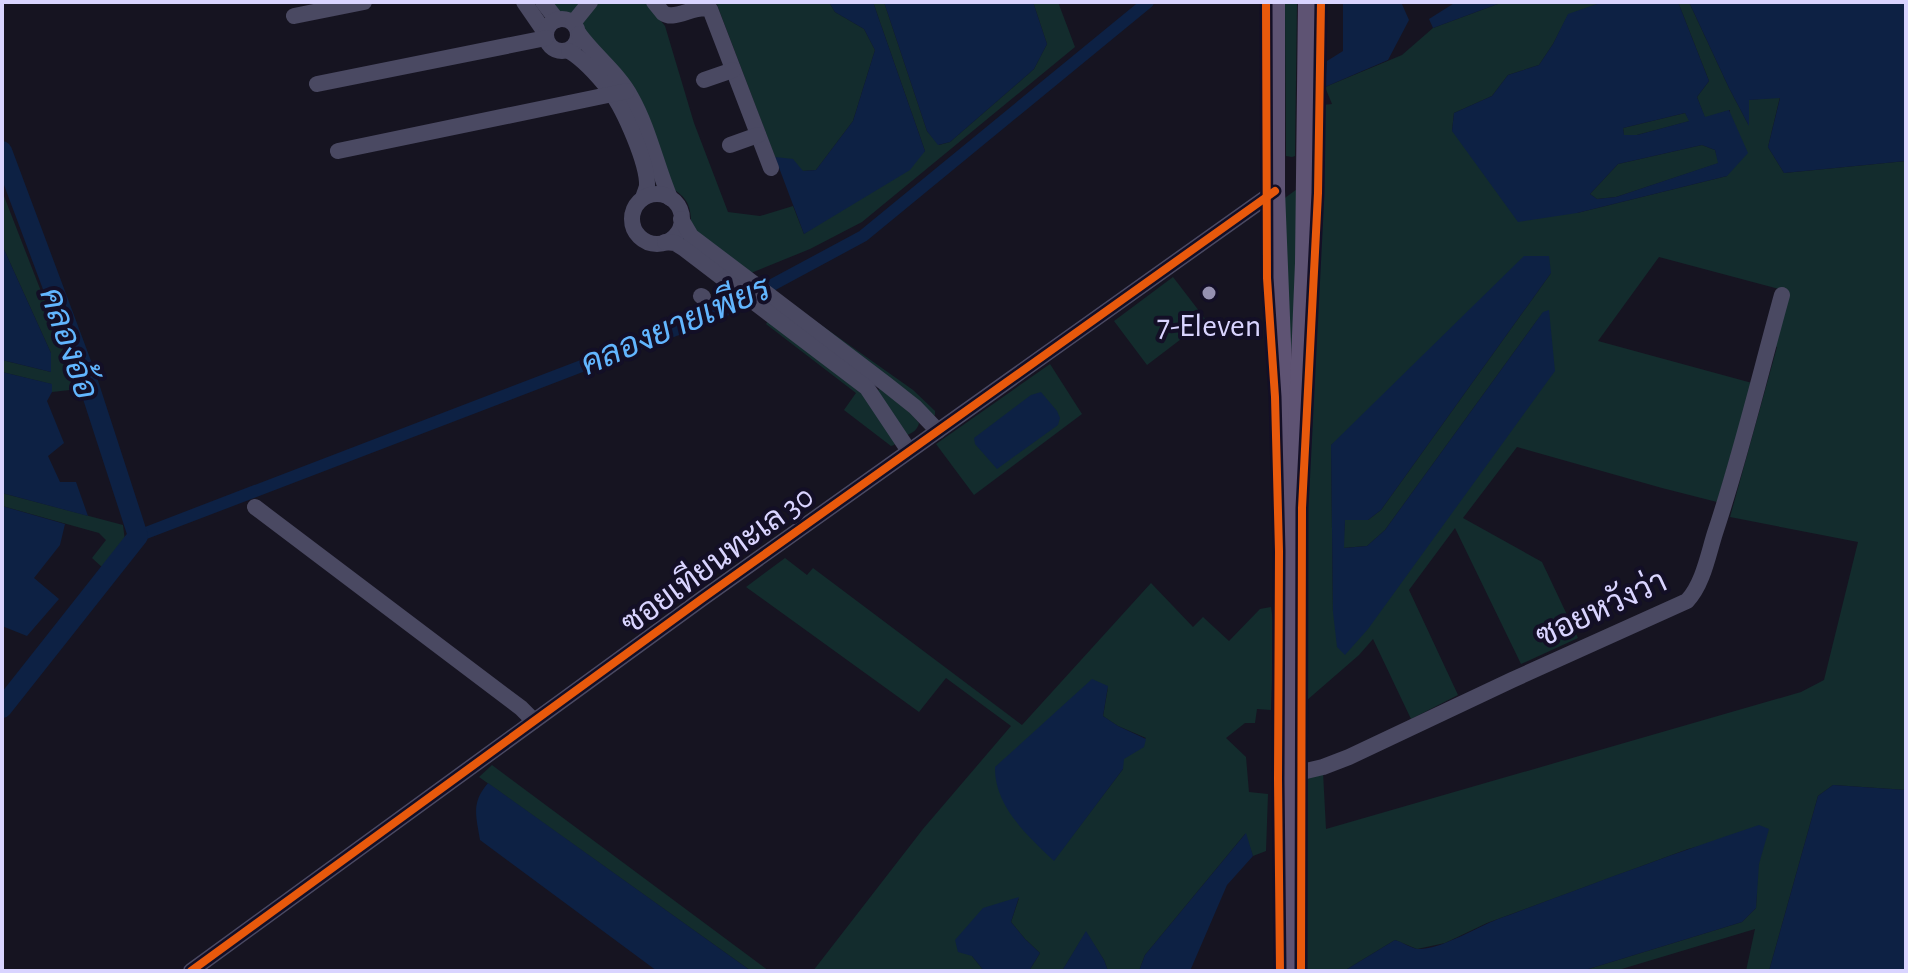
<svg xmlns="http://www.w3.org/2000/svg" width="1908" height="973" font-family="'Alegreya Sans',Sarabun,sans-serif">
	<rect width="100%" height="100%" fill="#161421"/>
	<!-- green -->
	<g fill="#132c2d" fill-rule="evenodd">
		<path d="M548 2H646L665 26 694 123 728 212 760 216 793 206 804 234 925 151 873 2H884L927 131 939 145 950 142 1034 69 1047 44 1033 2H1058L1075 47 862 222 810 249 751 273 691 229C692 204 687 197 667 185L584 37 581 24 571 16 558 13Z"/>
		<polygon points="716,2 829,2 835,12 864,29 875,50 853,121 816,170 803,171 775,157"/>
		<polygon points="1285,2 1297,2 1295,156 1292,157 1286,156"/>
		<path d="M1503 2H1603L1568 15 1553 44 1539 65 1508 75 1492 96 1454 113 1452 131 1577 213 1727 176 1730 110 1705 118 1697 97 1709 81 1678 2H1689L1729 88 1748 124 1749 100 1780 97 1768 147 1784 173 1906 161V790L1833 785 1818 796 1769 971H1746L1755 929 1615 971H1582L1742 922 1756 908 1758 864 1768 829 1688 849 1487 923 1445 943 1417 949 1395 940 1344 971H1305V902L1296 782 1323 772 1326 829 1801 692 1824 680 1858 542 1730 517 1777 347 1762 342 1779 289 1659 257 1598 341 1752 383 1717 502 1662 488 1517 447 1463 518 1542 562 1578 638 1521 664 1455 528 1409 590 1458 695 1411 719 1373 639 1359 655 1306 701 1302 508 1309 469 1321 237 1323 105 1332 104 1325 87 1402 55 1433 28ZM1551 273 1381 510 1368 520H1345L1343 548 1367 546 1385 530 1543 312 1333 612 1331 445Z"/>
		<polygon points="1685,113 1690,121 1637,135 1624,135 1623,128"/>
		<polygon points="1702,145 1715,150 1719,163 1616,197 1597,199 1590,194 1618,164"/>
		<polygon points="1300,187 1292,350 1290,351 1282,200"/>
		<polygon points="2,191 79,389 52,392 51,384 2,372 2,360 51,372 51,353 2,245"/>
		<polygon points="1173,277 1206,320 1147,365 1114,321"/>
		<polygon points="780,296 913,390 935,411 935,415 932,418"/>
		<polygon points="768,321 865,396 896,443 894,445 891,446 844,410 856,393 766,324"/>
		<polygon points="1050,364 1082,414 974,495 936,444"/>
		<path d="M882 387 901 402 919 423C918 429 912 434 906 435L876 392Z"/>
		<polygon points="2,493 123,525 125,541 103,568 92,558 106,540 99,533 2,506"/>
		<path d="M785 558 807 575 813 568 1022 725 1151 583 1193 627 1203 617 1229 641 1260 609 1271 607 1274 629 1271 710 1257 709 1255 723H1245L1226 738 1246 757 1249 792 1268 794 1266 851 1253 856 1245 834 1145 955 1139 971H1108L1104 960 1086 932 1062 971H1029L1040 953 1025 939 1011 922 1019 898 972 956 984 971H813L923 829 1011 726 946 678 919 712 746 587ZM1108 687 1103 716 1118 726 1146 738 1123 759V769L1054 860Z"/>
		<polygon points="492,765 769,971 751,971 479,777"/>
	</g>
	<!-- water -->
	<g fill="#0d2144" fill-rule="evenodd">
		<polygon points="829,2 873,2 925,151 910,170 804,234 775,157 793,159 803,171 816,170 853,121 875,50 864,29 835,12"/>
		<polygon points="884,2 1033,2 1047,44 1034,69 950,142 938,145 927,131"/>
		<polygon points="1343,2 1401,2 1409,20 1388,60 1325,87 1327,61 1343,51"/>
		<polygon points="1456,2 1503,2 1433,28 1429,19"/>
		<path d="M1603 2H1678L1709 81 1697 97 1705 117 1729 110 1748 153 1727 176 1577 213 1518 222 1452 131 1454 113 1492 96 1508 75 1539 65 1553 44 1568 14ZM1685 113 1689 121 1637 135H1624L1623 128ZM1702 145 1715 150 1718 163 1616 197 1597 199 1590 194 1618 164Z"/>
		<polygon points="1689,2 1906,2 1906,161 1784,173 1768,147 1780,98 1749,100 1749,126 1729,88"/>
		<polygon points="2,245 51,353 51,372 2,360"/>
		<polygon points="1524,256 1549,256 1551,273 1381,510 1368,520 1345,520 1344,548 1367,546 1385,530 1543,312 1549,310 1555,371 1368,629 1345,655 1337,647 1333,612 1331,445"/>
		<polygon points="2,372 52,384 52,392 47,401 64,443 48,456 60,482 76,482 88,516 2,493"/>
		<polygon points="1041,392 1057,411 1060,418 1058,425 997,469 975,444 974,438 1031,395"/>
		<polygon points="2,506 65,524 60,545 34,578 59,599 27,636 2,626"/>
		<path d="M1092 679 1108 686 1103 716 1118 726 1146 739 1144 747 1124 759 1123 769 1054 861C1028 836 994 806 995 767Z"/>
		<path d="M488 783 751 971H657L480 840C476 815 471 803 488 783Z"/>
		<polygon points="1833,785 1906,790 1906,971 1769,971 1818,796"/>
		<path d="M1759 825 1769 829 1759 864 1756 908 1742 922 1582 971H1344L1395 940C1402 942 1411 948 1418 949 1440 950 1477 927 1498 919 1585 887 1671 854 1759 825Z"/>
		<polygon points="1246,833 1253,856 1227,885 1190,971 1139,971 1145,955"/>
		<polygon points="1019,897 1011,922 1025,939 1040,953 1029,971 984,971 972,956 958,952 955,940 983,908"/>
		<polygon points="1086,931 1104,960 1108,971 1062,971"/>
	</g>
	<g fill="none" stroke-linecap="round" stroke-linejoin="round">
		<!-- canal -->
		<polyline stroke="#0d2144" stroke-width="12" points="138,536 720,313 863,236 1148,2"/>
		<!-- river -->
		<polyline stroke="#0d2144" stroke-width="20" points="2,151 86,376 138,536 2,708"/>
		<!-- minor -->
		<g stroke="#4a4962" stroke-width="16">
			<polyline points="524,2 546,34"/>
			<polyline points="543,2 557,20"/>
			<path d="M654 2C655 3 662 12 663 13 675 22 695 4 710 9L771 168"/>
			<polyline points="294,16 364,2"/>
			<circle cx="562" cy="35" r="16"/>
			<polyline points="573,23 590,2"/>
			<path d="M579 34C595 56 618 73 631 97 649 129 656 165 670 198"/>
			<path d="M569 51C584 60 599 77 610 91 624 109 648 164 647 186 646 190 644 195 643 198"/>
			<polyline points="704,80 733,70"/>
			<polyline points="317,84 546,38"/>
			<polyline points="730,145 758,135"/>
			<polyline points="338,151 627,91"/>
			<circle cx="657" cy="219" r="25"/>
			<polyline points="681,219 691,236 886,384 915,407 938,431"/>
			<polyline points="665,242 675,243 683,248 867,388 909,451"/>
			<polyline points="701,296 703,297"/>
			<polyline points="255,507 521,708 534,721"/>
			<path d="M1289 775 1323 767 1349 757 1512 680 1687 601C1703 584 1708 555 1715 533 1741 455 1760 374 1782 295"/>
			<polyline points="191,971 703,598 1275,191"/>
		</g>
		<!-- major -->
		<g stroke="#5e5373" stroke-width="20">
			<polyline points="1275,2 1275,191 1283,394 1281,447 1285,494"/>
			<polyline points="1289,971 1287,900 1290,518 1296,482 1305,263 1308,2"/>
		</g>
		<defs>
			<g id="cycleway">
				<polyline points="1266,2 1267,278 1275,397 1279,551 1278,779 1280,971"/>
				<polyline points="191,971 703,598 1275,191"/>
				<polyline points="1301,971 1302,508 1318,193 1321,2"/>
			</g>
		</defs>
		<!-- cycleway casing -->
		<use href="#cycleway" stroke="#130f26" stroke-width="13"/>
		<!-- cycleway -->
		<use href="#cycleway" stroke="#e8590c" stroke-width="8"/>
	</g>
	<!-- markers -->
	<circle fill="#9591b1" stroke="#130f26" stroke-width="3" cx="1209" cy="293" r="8"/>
	<g text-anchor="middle" stroke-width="8" stroke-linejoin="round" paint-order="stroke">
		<!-- poi labels -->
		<g font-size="32" fill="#d9d4ff" stroke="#130f26">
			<text x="1209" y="336">7-Eleven</text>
		</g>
		<!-- street labels -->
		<g font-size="32" fill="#d9d4ff" stroke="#130f26">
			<text transform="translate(717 559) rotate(-36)" y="11">ซอยเทียนทะเล 30</text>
			<text transform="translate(1601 608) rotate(-25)" y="11">ซอยหวังว่า</text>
		</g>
		<!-- water labels -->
		<g font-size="34" font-style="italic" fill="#62b6ff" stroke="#130f26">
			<text transform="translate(675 325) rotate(-23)" y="12">คลองยายเพียร</text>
			<text transform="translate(70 343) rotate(71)" y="12">คลองอ้อ</text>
		</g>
	</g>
	<!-- border -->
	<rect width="1908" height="973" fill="none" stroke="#d9d4ff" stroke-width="8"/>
</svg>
